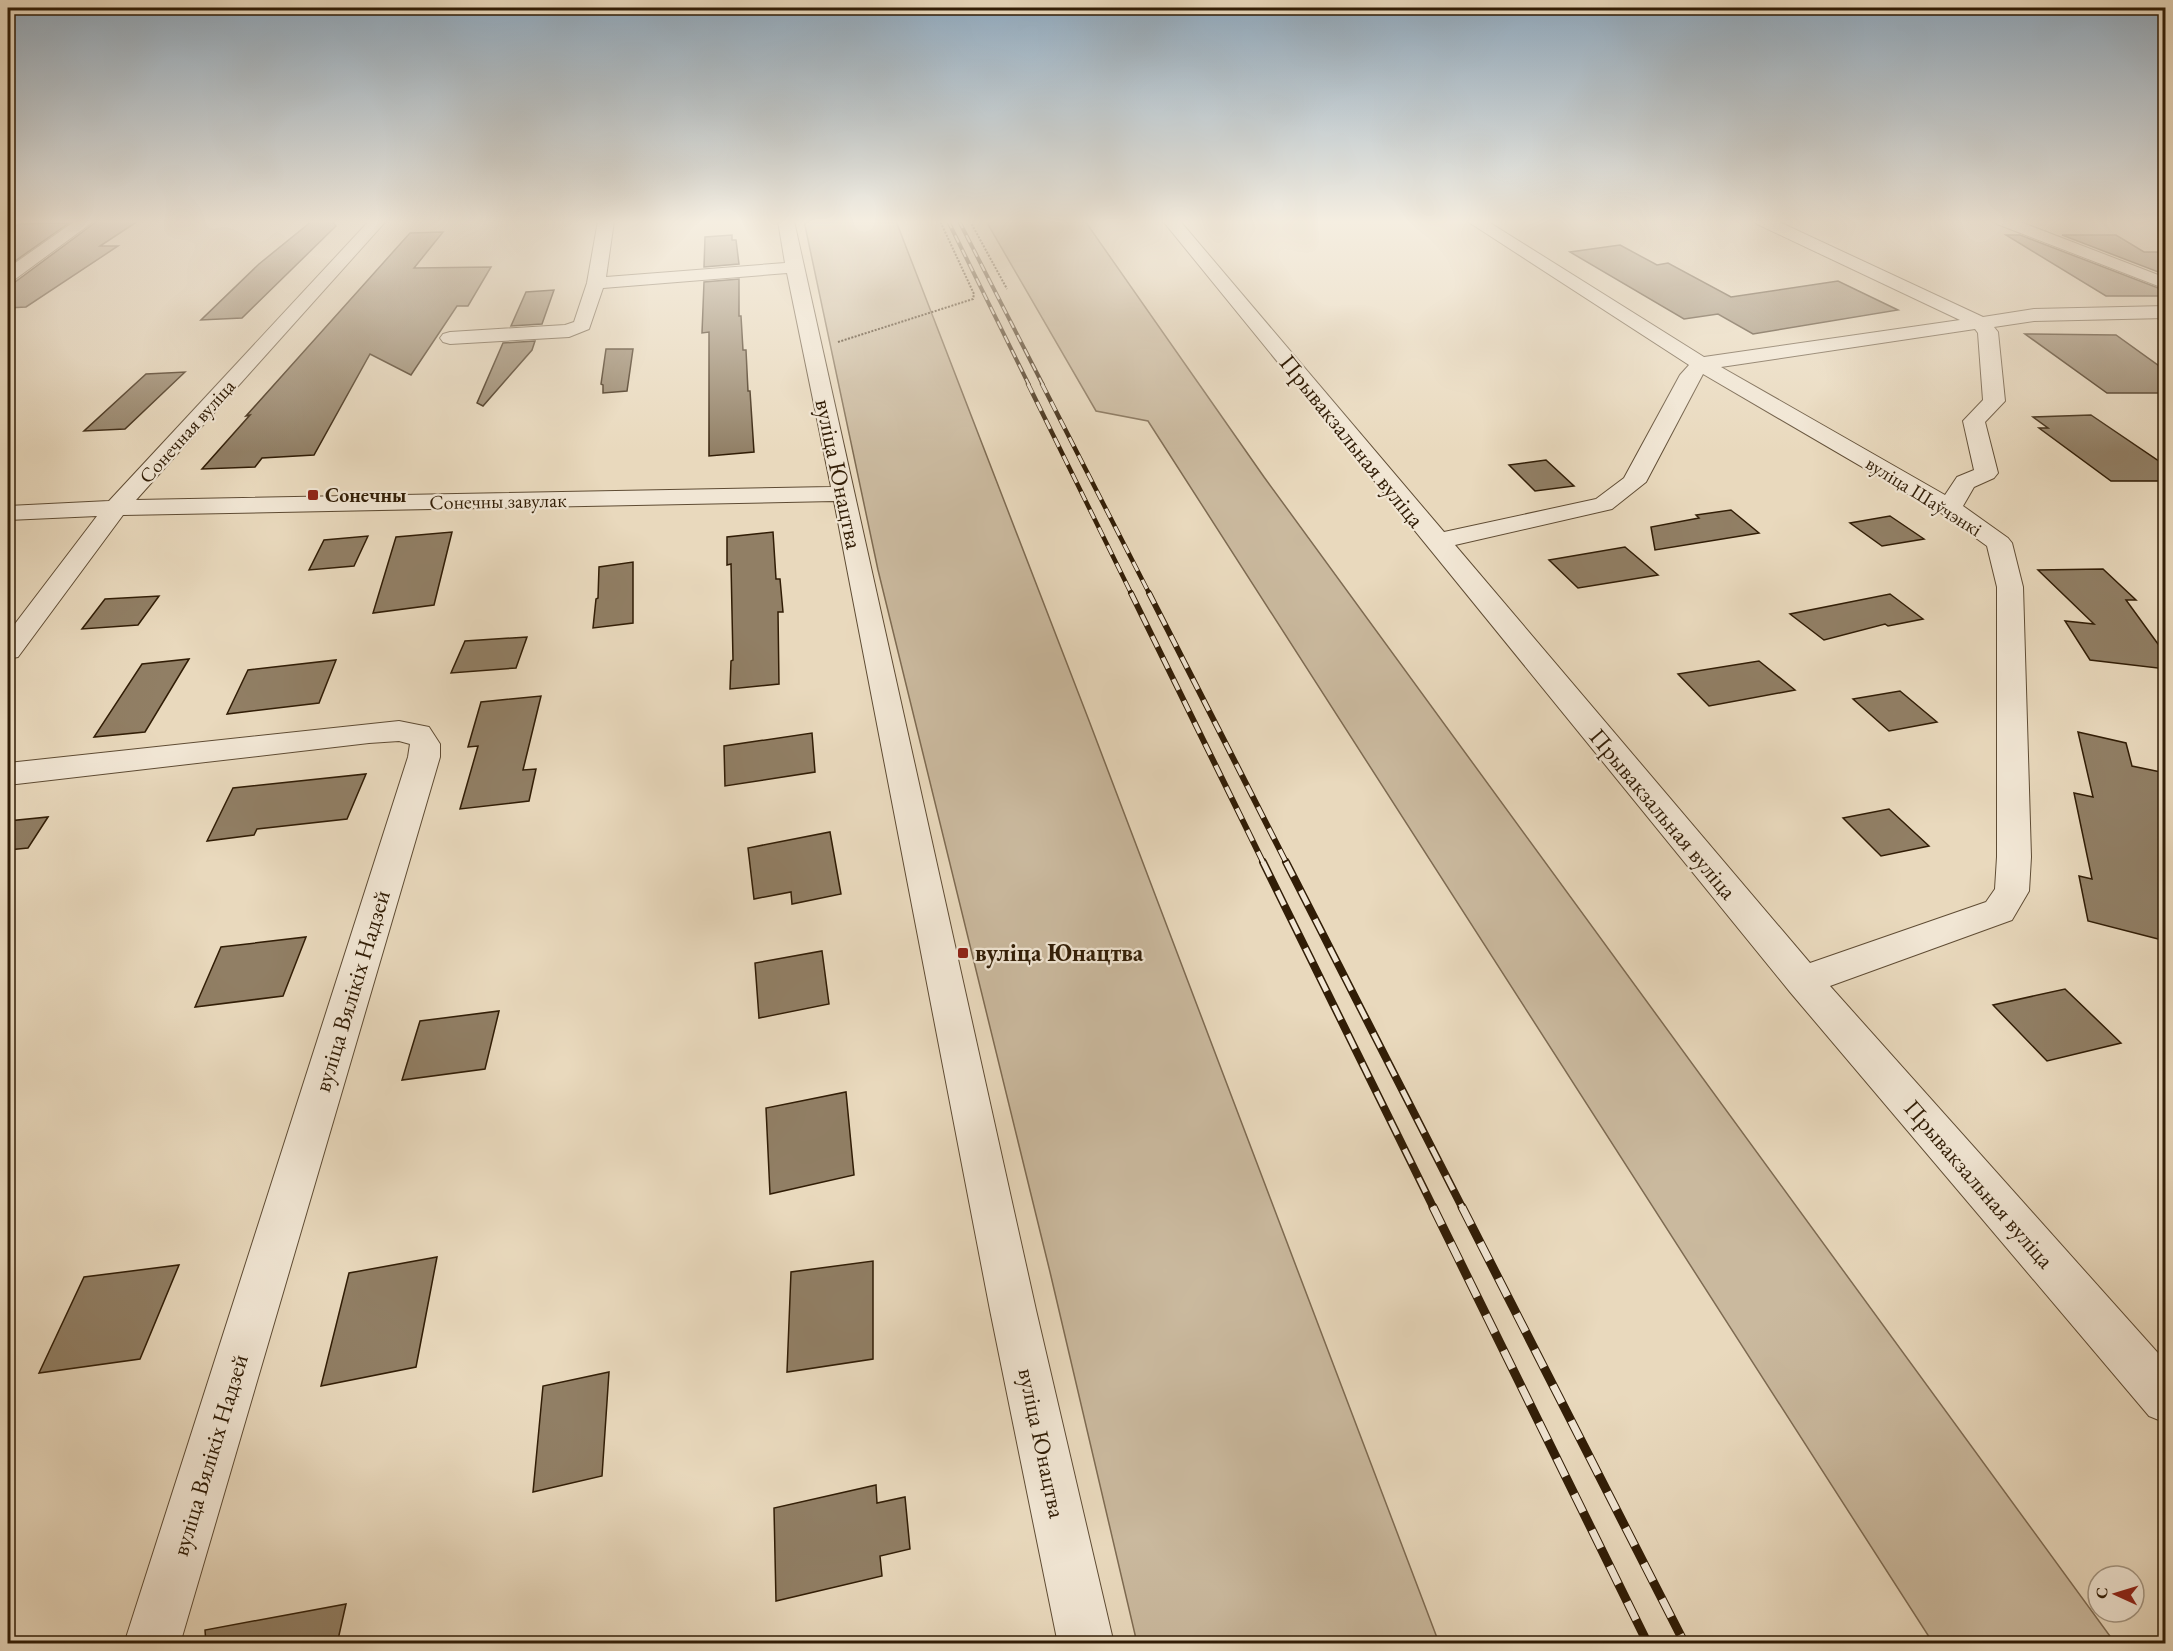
<svg xmlns="http://www.w3.org/2000/svg" width="2173" height="1651" font-family="'EB Garamond',serif">
	<rect width="100%" height="100%" fill="#e9d9bd"/>
	<filter id="stains"><feTurbulence type="fractalNoise" baseFrequency=".00333" numOctaves="4"/><feColorMatrix values="0 0 0 0 .2 0 0 0 0 .09 0 0 0 0 .02 0 0 0 .5 -.17"/></filter>
	<radialGradient id="worn" r=".72"><stop offset=".6" stop-color="#630" stop-opacity="0"/><stop offset="1" stop-color="#630" stop-opacity=".3"/></radialGradient>
	<!-- green -->
	<g fill="#cab99e" stroke="#7e6b52" stroke-width="1.5">
		<polygon points="804,221 896,221 1088,718 1439,1643 1137,1643 1050,1272 878,570"/>
		<polygon points="986,221 1085,221 1264,477 2115,1643 1933,1643 1148,421 1096,411"/>
	</g>
	<!-- building -->
	<g fill="#917f65" stroke="#311d06" stroke-width="1.5">
		<polygon points="138,221 100,246 118,246 26,307 8,308 8,283 15,282 96,222"/>
		<polygon points="312,221 332,221 336,226 242,318 201,320 259,264"/>
		<polygon points="69,223 8,266 8,231 19,224"/>
		<polygon points="443,232 414,268 491,267 468,306 457,306 411,375 370,354 314,455 262,458 255,467 202,469 250,415 246,416 410,233"/>
		<polygon points="732,235 732,240 736,240 739,264 704,267 705,237"/>
		<polygon points="2006,235 2020,235 2166,291 2166,296 2106,296"/>
		<polygon points="2062,235 2116,235 2144,252 2166,252 2166,275"/>
		<polygon points="1620,245 1657,265 1668,263 1731,297 1838,281 1898,310 1753,334 1718,314 1684,319 1570,252"/>
		<polygon points="739,279 739,316 741,316 743,350 746,350 748,391 750,391 754,452 709,456 709,332 702,333 704,282"/>
		<polygon points="554,290 542,324 511,326 526,292"/>
		<polygon points="2025,334 2116,335 2166,371 2166,393 2107,393"/>
		<polygon points="535,341 532,350 483,406 477,403 503,343"/>
		<polygon points="606,349 633,349 627,391 603,393 603,385 601,384"/>
		<polygon points="185,372 125,429 84,431 146,374"/>
		<polygon points="2091,415 2166,466 2166,481 2111,481 2039,428 2048,428 2033,417"/>
		<polygon points="1546,460 1574,486 1535,491 1509,465"/>
		<polygon points="1731,510 1759,533 1655,550 1651,527 1699,518 1696,515"/>
		<polygon points="1890,516 1924,539 1882,546 1850,523"/>
		<polygon points="452,532 434,605 373,613 396,537"/>
		<polygon points="773,532 776,579 780,579 783,612 778,612 779,684 730,689 731,661 733,660 731,564 727,565 727,537"/>
		<polygon points="368,536 354,566 309,570 324,540"/>
		<polygon points="1625,547 1658,575 1578,588 1549,560"/>
		<polygon points="633,562 633,623 593,628 596,599 598,598 599,567"/>
		<polygon points="2103,569 2136,600 2126,600 2166,655 2166,669 2090,660 2065,621 2094,624 2038,570"/>
		<polygon points="1890,594 1923,619 1888,626 1885,624 1824,640 1790,614"/>
		<polygon points="159,596 138,625 82,629 105,599"/>
		<polygon points="527,637 516,668 451,673 465,641"/>
		<polygon points="189,659 145,732 94,737 142,664"/>
		<polygon points="336,660 319,703 227,714 248,670"/>
		<polygon points="1759,661 1795,690 1709,706 1678,674"/>
		<polygon points="1900,691 1937,722 1889,731 1853,699"/>
		<polygon points="541,696 523,770 536,769 529,801 460,809 478,746 468,747 481,702"/>
		<polygon points="2078,732 2126,743 2132,766 2166,773 2166,941 2088,921 2079,876 2092,879 2074,793 2093,797"/>
		<polygon points="812,733 815,772 725,786 724,746"/>
		<polygon points="366,774 347,819 257,829 254,835 207,841 233,788"/>
		<polygon points="1889,809 1929,846 1881,856 1843,818"/>
		<polygon points="48,817 28,848 8,850 8,821"/>
		<polygon points="830,832 841,894 792,904 791,892 754,899 748,848"/>
		<polygon points="306,937 283,996 195,1007 221,947"/>
		<polygon points="822,951 829,1004 759,1018 755,963"/>
		<polygon points="2065,989 2121,1043 2047,1061 1993,1005"/>
		<polygon points="499,1011 485,1069 402,1080 420,1021"/>
		<polygon points="846,1092 854,1175 770,1194 766,1108"/>
		<polygon points="437,1257 416,1367 321,1386 349,1273"/>
		<polygon points="873,1261 873,1359 787,1372 791,1272"/>
		<polygon points="179,1265 140,1359 39,1373 84,1277"/>
		<polygon points="609,1372 602,1476 533,1492 543,1386"/>
		<polygon points="876,1485 877,1503 905,1497 910,1549 880,1556 882,1576 776,1601 774,1508"/>
		<polygon points="346,1604 337,1644 206,1644 205,1630"/>
	</g>
	<g fill="none" stroke-linecap="round" stroke-linejoin="round">
		<defs>
			<g id="minor">
				<polygon points="75,221 94,221 14,280 8,281 8,268"/>
				<polygon points="369,221 386,221 136,500 831,487 787,273 603,288 589,329 569,337 450,344 443,342 440,338 443,334 450,332 565,325 574,322 587,283 598,221 614,221 606,277 785,263 778,221 794,221 1036,1310 1114,1644 1058,1644 990,1310 834,501 123,515 18,657 8,659 8,633 97,516 8,520 8,506 109,501"/>
				<path d="M1163 221H1180L1444 532 1596 499 1624 478 1680 375 1689 365 1467 221H1487L1704 357 1960 320 1757 224 1755 221H1777L1983 317 2034 309 2166 306V318L2034 321 1994 327 1998 332 2005 401 1985 422 1998 473 1994 478 1974 487 1963 506 2008 538 2012 543 2023 587 2031 857 2029 891 2012 920 1830 986 2166 1362V1423L2149 1416 1790 992ZM1975 329 1978 333 1983 400 1963 421 1974 470 1957 477 1945 495 1721 367ZM1703 374 1941 513 1987 546 1997 587V857L1995 889 1986 902 1810 963 1455 545 1612 509 1646 482Z"/>
				<polygon points="1995,221 2018,221 2166,278 2166,289 1997,224"/>
				<polygon points="399,721 429,727 440,744 440,757 180,1644 124,1644 408,757 410,744 399,741 369,743 8,785 8,763"/>
			</g>
		</defs>
		<!-- minor casing -->
		<use href="#minor" stroke="#5f4c34" stroke-width="2"/>
		<!-- path -->
		<g stroke="#311d06" stroke-width="2" stroke-dasharray="2 1.5" stroke-linecap="butt">
			<polyline points="970,221 1007,289"/>
			<polyline points="838,342 973,299 974,294 940,221"/>
		</g>
		<!-- minor -->
		<use href="#minor" fill="#f1e6d4" fill-rule="evenodd"/>
		<defs>
			<g id="rail-far4">
				<polyline points="948,221 1029,385"/>
				<polyline points="959,221 1043,385"/>
			</g>
			<g id="rail-far3">
				<polyline points="1028,384 1132,595"/>
				<polyline points="1042,384 1150,595"/>
			</g>
			<g id="rail-far2">
				<polyline points="1131,593 1264,864"/>
				<polyline points="1149,593 1287,864"/>
			</g>
			<g id="rail-far1">
				<polyline points="1263,862 1434,1209"/>
				<polyline points="1286,862 1463,1209"/>
			</g>
			<g id="rail">
				<polyline points="1433,1207 1648,1644"/>
				<polyline points="1462,1207 1685,1644"/>
			</g>
		</defs>
		<!-- rail-far4 casing -->
		<use href="#rail-far4" stroke="#311d06" stroke-width="4"/>
		<!-- rail-far3 casing -->
		<use href="#rail-far3" stroke="#311d06" stroke-width="4.5"/>
		<!-- rail-far2 casing -->
		<use href="#rail-far2" stroke="#311d06" stroke-width="6"/>
		<!-- rail-far1 casing -->
		<use href="#rail-far1" stroke="#311d06" stroke-width="8"/>
		<!-- rail casing -->
		<use href="#rail" stroke="#311d06" stroke-width="9"/>
		<!-- rail-far4 -->
		<use href="#rail-far4" stroke="#f1e6d4" stroke-width="2" stroke-dasharray="8" stroke-linecap="butt"/>
		<!-- rail-far3 -->
		<use href="#rail-far3" stroke="#f1e6d4" stroke-width="3" stroke-dasharray="10" stroke-linecap="butt"/>
		<!-- rail-far2 -->
		<use href="#rail-far2" stroke="#f1e6d4" stroke-width="4" stroke-dasharray="12" stroke-linecap="butt"/>
		<!-- rail-far1 -->
		<use href="#rail-far1" stroke="#f1e6d4" stroke-width="5" stroke-dasharray="16" stroke-linecap="butt"/>
		<!-- rail -->
		<use href="#rail" stroke="#f1e6d4" stroke-width="7" stroke-dasharray="20" stroke-linecap="butt"/>
	</g>
	<!-- sky -->
	<linearGradient id="sky" x2="0" y2="1"><stop stop-color="#8fa9be"/><stop offset="0.49" stop-color="#f5eee1"/><stop offset="1" stop-color="#f5eee1" stop-opacity="0"/></linearGradient>
	<rect width="2173" height="452" fill="url(#sky)"/>
	<!-- markers -->
	<g fill="#8f2418" stroke="#f1e6d4" stroke-width="2">
		<rect x="307" y="489" width="12" height="12" rx="3"/>
		<rect x="957" y="947" width="12" height="12" rx="3"/>
	</g>
	<g text-anchor="middle" stroke-width="4.5" stroke-linejoin="round" paint-order="stroke">
		<!-- far-street labels -->
		<g font-size="20" fill="#311d06" stroke="#f1e6d4">
			<text transform="translate(187 431) rotate(-48)" y="7">Сонечная вуліца</text>
			<text transform="translate(1924 496) rotate(32)" y="7">вуліца Шаўчэнкі</text>
			<text transform="translate(498 501) rotate(-1)" y="7">Сонечны завулак</text>
		</g>
		<!-- far-poi labels -->
		<g font-size="20" font-weight="bold" fill="#311d06" stroke="#f1e6d4" text-anchor="start">
			<text x="325" y="502">Сонечны</text>
		</g>
		<!-- street labels -->
		<g font-size="24" fill="#311d06" stroke="#f1e6d4">
			<text transform="translate(1352 441) rotate(51)" y="8">Прывакзальная вуліца</text>
			<text transform="translate(839 474) rotate(78)" y="8">вуліца Юнацтва</text>
			<text transform="translate(1663 814) rotate(50)" y="8">Прывакзальная вуліца</text>
			<text transform="translate(352 991) rotate(-73)" y="8">вуліца Вялікіх Надзей</text>
			<text transform="translate(1979 1184) rotate(49)" y="8">Прывакзальная вуліца</text>
			<text transform="translate(1042 1443) rotate(78)" y="8">вуліца Юнацтва</text>
			<text transform="translate(210 1455) rotate(-73)" y="8">вуліца Вялікіх Надзей</text>
		</g>
		<!-- poi labels -->
		<g font-size="24" font-weight="bold" fill="#311d06" stroke="#f1e6d4" text-anchor="start">
			<text x="975" y="961">вуліца Юнацтва</text>
		</g>
	</g>
	<!-- margin -->
	<rect width="2173" height="1651" fill="none" stroke="#e9d9bd" stroke-width="30"/>
	<rect x="9" y="9" width="2155" height="1633" fill="none" stroke="#311d06" stroke-width="3"/>
	<rect x="15" y="15" width="2143" height="1621" fill="none" stroke="#311d06" stroke-width="1.5"/>
	<!-- north arrow -->
	<g transform="translate(2116 1594) rotate(274)"><circle r="28" fill="#f1e6d4" stroke="#a49682" stroke-width="1.5"/>
	<path d="M0-4.5L10 22L0 15L-10 22Z" fill="#8f2418"/>
	<text y="-9" font-size="16" font-weight="bold" text-anchor="middle" fill="#311d06">С</text>
	</g>
	<rect width="100%" height="100%" filter="url(#stains)"/>
	<rect width="100%" height="100%" fill="url(#worn)"/>
</svg>
